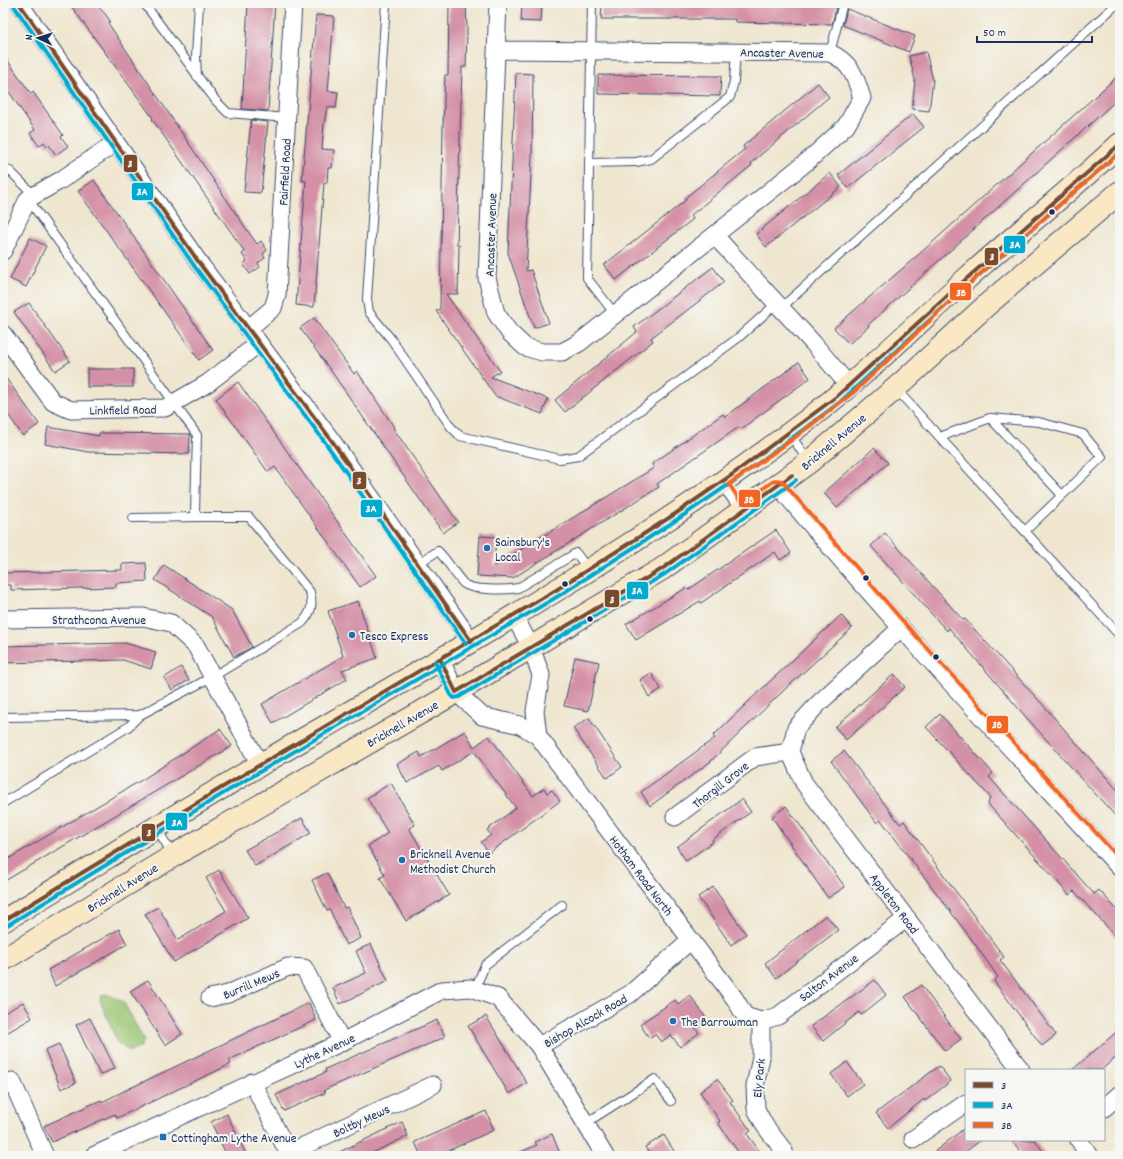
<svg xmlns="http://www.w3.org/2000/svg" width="1123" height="1159" font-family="Dekko,sans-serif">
	<rect width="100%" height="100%" fill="#f6f6f2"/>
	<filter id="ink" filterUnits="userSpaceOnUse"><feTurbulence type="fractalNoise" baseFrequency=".025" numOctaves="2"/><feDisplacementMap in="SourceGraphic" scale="8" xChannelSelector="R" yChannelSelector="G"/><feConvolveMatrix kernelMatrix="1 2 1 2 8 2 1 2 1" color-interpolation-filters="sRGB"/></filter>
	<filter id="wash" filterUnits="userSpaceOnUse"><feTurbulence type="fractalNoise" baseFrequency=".012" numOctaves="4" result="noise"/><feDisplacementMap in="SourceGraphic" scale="16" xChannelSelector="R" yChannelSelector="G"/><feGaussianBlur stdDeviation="0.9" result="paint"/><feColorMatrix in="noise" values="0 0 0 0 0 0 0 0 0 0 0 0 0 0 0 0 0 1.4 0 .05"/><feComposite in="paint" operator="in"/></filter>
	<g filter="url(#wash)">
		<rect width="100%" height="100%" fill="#efe6cf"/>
		<!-- green -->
		<polygon fill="#99c471" stroke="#5a7a68" points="106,994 123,1001 144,1040 140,1048 130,1051 118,1044 100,1000 102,995"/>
		<g id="blocks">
			<!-- building -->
			<g fill="#d490a6">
				<polygon points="69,3 95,3 106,15 110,21 108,23 247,230 257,244 261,241 267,250 263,254 265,258 258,263 260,267 250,274 243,264 247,261 242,254 245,252 152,119 153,118"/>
				<polygon points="248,3 275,3 268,111 242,109"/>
				<polygon points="449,3 466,3 467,30 466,67 462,67 457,245 459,245 458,294 446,294 500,371 491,377 548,399 542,414 495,396 436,311 440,309 443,125 445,75 448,75"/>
				<polygon points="522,3 542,3 541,22 521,21"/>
				<polygon points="633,3 778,3 837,5 832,24 735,22 735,19 601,19 602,4"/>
				<polygon points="847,9 915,36 909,52 843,25"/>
				<polygon points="316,15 334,16 328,91 338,92 336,108 327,107 324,124 322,149 334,150 332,168 328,168 327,183 324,183 314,307 296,305 306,181 302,181"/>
				<polygon points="926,52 933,80 929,111 912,109 915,80 909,56"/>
				<polygon points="3,54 31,94 33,92 63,135 61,137 68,146 56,155 49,145 47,146 44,142 39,146 30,133 35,130 3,83"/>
				<polygon points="516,73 533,74 532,156 526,271 531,270 549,323 534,328 508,253"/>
				<polygon points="1120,74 1120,97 868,325 869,326 849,344 834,328 925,249"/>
				<polygon points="598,75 721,76 720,96 598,94"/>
				<polygon points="818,83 829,97 751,163 752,165 691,215 693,219 616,280 604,265 686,200 685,198 745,149 743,146"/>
				<polygon points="913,114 924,127 848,188 838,175"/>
				<polygon points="251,120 268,122 261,193 244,192"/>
				<polygon points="830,173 841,187 766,247 756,234"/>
				<polygon points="94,180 213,350 199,360 78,191"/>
				<polygon points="30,238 46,246 26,287 10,279"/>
				<polygon points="713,267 724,282 651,338 653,341 565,412 555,400 637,332 634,327"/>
				<polygon points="29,303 70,361 55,371 14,312"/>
				<polygon points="314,318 354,374 357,371 394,427 393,428 458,522 443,533 336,378 300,328"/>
				<polygon points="799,362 810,378 741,429 739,427 657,484 659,487 513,578 477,576 480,536 496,537 494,566 654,468 652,464 723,414 725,417"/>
				<rect x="87" y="369" width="46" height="18"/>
				<polygon points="3,374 39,424 23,436 3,407"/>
				<polygon points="238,382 376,576 360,587 275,467 268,472 216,399"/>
				<polygon points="48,427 99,436 99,433 190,434 189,454 88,452 67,448 45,444"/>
				<polygon points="874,448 888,463 837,508 824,493"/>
				<polygon points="776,530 791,553 780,560 775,552 701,603 700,601 636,640 626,624 686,588 688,590"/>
				<polygon points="885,533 963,620 965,619 1043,705 1120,793 1120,821 1025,716 949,628 947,631 871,546"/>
				<polygon points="146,563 147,581 116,583 116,587 11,590 11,585 3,585 3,573 122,570 122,564"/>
				<polygon points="164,565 232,610 252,647 234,657 212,617 155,580"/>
				<polygon points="358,601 377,658 342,670 347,679 273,723 262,704 343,656 328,611"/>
				<polygon points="841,615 852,628 783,691 710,762 650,806 641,792 715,738 713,736 748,702"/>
				<polygon points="125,643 156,652 151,669 123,660 3,663 3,646"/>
				<polygon points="575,657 599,662 588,711 564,706"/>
				<polygon points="181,667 189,680 172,690 164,678"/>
				<polygon points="651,673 661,689 649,697 640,680"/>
				<polygon points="894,674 905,687 846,740 835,727"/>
				<polygon points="940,714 993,773 989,777 1051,846 1094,894 1099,890 1120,913 1120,941 1074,891 1069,895 1048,871 988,804 990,797 926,727"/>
				<polygon points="589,718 622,767 607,778 573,728"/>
				<polygon points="220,729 232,746 3,882 3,862 145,778"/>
				<polygon points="465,731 474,747 489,736 533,796 544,788 547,793 552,790 560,801 489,853 481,842 491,835 487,830 516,808 474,751 442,771 439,766 407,783 397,764 419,752 421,757"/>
				<polygon points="844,751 900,824 904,821 1004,957 1000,960 1056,1035 1042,1046 994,981 998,977 972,940 881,820 877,823 831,761"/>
				<polygon points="391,783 415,825 409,828 449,895 406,921 380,878 385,875 368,846 388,833 367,798"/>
				<polygon points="742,799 751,812 712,840 713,842 686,861 677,847"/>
				<polygon points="786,806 845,887 828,898 772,817"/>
				<polygon points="302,818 311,833 255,866 245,850"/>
				<polygon points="219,870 248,918 174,962 145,914 158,907 178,940 226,911 206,878"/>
				<polygon points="327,873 344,908 347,907 361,938 346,945 330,910 327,911 312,880"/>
				<polygon points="713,887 746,934 731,945 698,897"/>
				<polygon points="826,915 838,930 776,978 765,963"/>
				<polygon points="119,929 127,944 55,986 48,970"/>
				<polygon points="371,944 388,981 340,1004 333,988 366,973 356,951"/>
				<polygon points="148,980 182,1034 165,1045 130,991"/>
				<polygon points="875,980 886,995 861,1015 859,1012 823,1041 811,1026"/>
				<polygon points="921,985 961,1039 945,1051 905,997"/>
				<polygon points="690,995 706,1018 694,1026 699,1033 680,1047 671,1035 661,1042 655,1034 649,1038 640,1024 675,1000 678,1004"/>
				<polygon points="23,1002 32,1018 3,1035 3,1014"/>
				<polygon points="309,1003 316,1020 229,1060 231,1064 117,1118 115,1114 52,1142 44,1126 101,1100 102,1102 122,1092"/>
				<polygon points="486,1016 527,1083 509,1094 468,1026"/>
				<polygon points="90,1018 115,1068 100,1075 76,1025"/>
				<polygon points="437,1020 445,1037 324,1090 325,1093 284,1111 276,1095 326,1072 325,1069"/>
				<polygon points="1120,1029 1120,1054 1101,1070 1072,1070"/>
				<polygon points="59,1044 76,1083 61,1089 45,1050"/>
				<polygon points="847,1062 863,1084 847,1096 831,1074"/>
				<polygon points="939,1066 951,1081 925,1101 924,1099 888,1128 876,1113"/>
				<polygon points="717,1079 733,1100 730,1102 751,1131 747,1134 763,1156 741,1156 718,1123 720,1121 700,1092"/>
				<polygon points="486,1111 494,1130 436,1156 421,1156 415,1142"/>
				<polygon points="227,1114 234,1129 247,1156 227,1156 211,1122"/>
				<polygon points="402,1122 408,1136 366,1156 331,1156"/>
				<polygon points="966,1127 966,1140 981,1140 960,1156 929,1156"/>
				<polygon points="552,1134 561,1156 512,1156 537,1145 535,1142"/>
				<polygon points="664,1135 677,1156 651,1156 645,1147"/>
				<polygon points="1012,1140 1035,1140 1046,1156 1023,1156"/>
			</g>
		</g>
	</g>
	<g filter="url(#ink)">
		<use href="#blocks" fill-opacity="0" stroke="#3b4a6f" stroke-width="1"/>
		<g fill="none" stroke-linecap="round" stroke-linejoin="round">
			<defs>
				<g id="lane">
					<polyline points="144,3 216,101 228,113 287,118"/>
					<polyline points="386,3 367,299 369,312 391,339 451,427 460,436 560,459 578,456 738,338 777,303"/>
					<polyline points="592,3 587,278 615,314"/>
					<polyline points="830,53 843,3"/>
					<polyline points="197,76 196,57 199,3"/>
					<polyline points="590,163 636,162 651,159 730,97 734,81 736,51"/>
					<polyline points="3,167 10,171 34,195"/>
					<polyline points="781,308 1118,3"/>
					<polyline points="896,389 1120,636"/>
					<polyline points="990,418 1062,495"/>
					<polyline points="790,434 808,461"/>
					<polyline points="940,437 990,418 1039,422 1083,434 1102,457 1025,531"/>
					<polyline points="721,484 741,512"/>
					<polyline points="133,518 199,517"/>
					<path d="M417 564 438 551C448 561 454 573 463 583 471 591 507 590 518 588L576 553 588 569"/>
					<path d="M3 717 140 715 212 677 302 623C312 612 313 605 310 592L249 517H199L195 512 197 435 28 199"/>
					<polyline points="3,803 128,727 140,715"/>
					<polyline points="157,829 173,855"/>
					<polyline points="475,989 485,965 562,905"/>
					<polyline points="586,1123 655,1079 671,1101"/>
				</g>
				<g id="street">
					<polyline points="19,3 200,264 332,441 471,641"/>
					<path d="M497 50 830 53C851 62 856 78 862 98L846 126 809 160 579 343 562 352H542L525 347 509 332 496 313 487 278 498 3"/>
					<polyline points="715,236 813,343 850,387"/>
					<polyline points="3,251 28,199 61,180 115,143"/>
					<polyline points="248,329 273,308 277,295 293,3"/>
					<polyline points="3,334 53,402 71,410 165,408 208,383 258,344"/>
					<path d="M778 485C887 617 1005 741 1120 868"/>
					<polyline points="514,616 531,647 541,675 535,711 538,736"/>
					<polyline points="3,619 143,617 171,623 196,646 260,765"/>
					<polyline points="901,628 819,703 796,728 790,752 804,783 1021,1070"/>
					<polyline points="440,659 456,692 482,716 520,725 538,736 735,999 745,1016 761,1021 778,1016 907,918"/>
					<polyline points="675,817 755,757 790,752"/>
					<polyline points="210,998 228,994 288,967 304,968 342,1042"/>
					<polyline points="761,1021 761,1057 755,1086 756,1109 765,1126 784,1151"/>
					<polyline points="12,1081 45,1156"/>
					<polyline points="252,1082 290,1156"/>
					<polyline points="1104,1108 1120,1094"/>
					<polyline points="913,1139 966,1103"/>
					<polyline points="1079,1140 1089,1156"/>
					<polyline points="289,1153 433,1085"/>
					<polyline points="93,1156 342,1042 442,990 471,988 498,998 539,1046"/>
					<polyline points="605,1156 539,1046 630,994 691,940"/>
				</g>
				<g id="secondary">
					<path d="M3 921C107 858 209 794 314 733 476 639 640 546 790 433 853 387 908 332 965 280 1016 234 1070 191 1120 144"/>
					<polyline points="3,960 173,856 456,692 662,569 809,462 896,388 989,303 1120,192"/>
				</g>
			</defs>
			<!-- lane casing -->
			<use href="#lane" stroke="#3b4a6f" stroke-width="10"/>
			<!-- street casing -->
			<use href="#street" stroke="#3b4a6f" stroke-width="19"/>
			<!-- secondary casing -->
			<use href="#secondary" stroke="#3b4a6f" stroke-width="24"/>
			<!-- lane -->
			<use href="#lane" stroke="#fff" stroke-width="8"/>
			<!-- street -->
			<use href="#street" stroke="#fff" stroke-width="17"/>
			<!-- secondary -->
			<use href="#secondary" stroke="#fae7c3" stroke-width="22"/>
			<defs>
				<g id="bus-1">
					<polyline points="19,3 200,264 332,441 471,641"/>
					<polyline points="440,659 456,692 662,569 792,475"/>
					<polyline points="3,921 236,779 556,590 675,514 733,474 836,397 965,280 1120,144"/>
				</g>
				<g id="bus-2">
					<polyline points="14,6 195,267 327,445 466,644"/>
					<polyline points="435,662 451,695 454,698 459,697 665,574 796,480"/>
					<polyline points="6,926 239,784 560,595 678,519 737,479 840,402 969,284 1120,152"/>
				</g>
				<polyline id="bus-3" points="1120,152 971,282 854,392 793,439 729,484 742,504 775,480 782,481 908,627 1120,859"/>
			</defs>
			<!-- bus-1 casing -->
			<use href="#bus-1" stroke="#f6f6f2" stroke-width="7"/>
			<!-- bus-2 casing -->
			<use href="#bus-2" stroke="#f6f6f2" stroke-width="7"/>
			<!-- bus-3 casing -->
			<use href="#bus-3" stroke="#f6f6f2" stroke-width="7"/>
			<!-- bus-1 -->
			<use href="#bus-1" stroke="#7a4b2a" stroke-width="4"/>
			<!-- bus-2 -->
			<use href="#bus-2" stroke="#00a9ce" stroke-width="4"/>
			<!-- bus-3 -->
			<use href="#bus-3" stroke="#f26522" stroke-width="4"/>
		</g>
	</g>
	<!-- markers -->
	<g fill="#1b2f5e" stroke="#f6f6f2" stroke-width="1.5">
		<circle cx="1052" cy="212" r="3.5"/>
		<circle cx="866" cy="578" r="3.5"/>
		<circle cx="565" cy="584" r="3.5"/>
		<circle cx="590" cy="619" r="3.5"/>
		<circle cx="936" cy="657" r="3.5"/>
	</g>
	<g fill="#1f6fb2" stroke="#f6f6f2" stroke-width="1.5">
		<circle cx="487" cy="548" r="4"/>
		<circle cx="352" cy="635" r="4"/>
		<circle cx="402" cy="860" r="4"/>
		<circle cx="673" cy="1021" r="4"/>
		<rect x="159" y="1133" width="8" height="8" rx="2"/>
	</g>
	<g text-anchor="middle" stroke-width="4" stroke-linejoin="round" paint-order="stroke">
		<!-- street labels -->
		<g font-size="13" fill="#1b2f5e" stroke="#f6f6f2">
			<text transform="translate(782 52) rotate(1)" y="5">Ancaster Avenue</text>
			<text transform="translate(284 172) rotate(-87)" y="5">Fairfield Road</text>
			<text transform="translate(490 235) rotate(-88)" y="5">Ancaster Avenue</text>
			<text transform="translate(123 409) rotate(-1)" y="5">Linkfield Road</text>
			<text transform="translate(833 441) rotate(-40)" y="5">Bricknell Avenue</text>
			<text x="99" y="624">Strathcona Avenue</text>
			<text transform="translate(402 723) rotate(-30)" y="5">Bricknell Avenue</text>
			<text transform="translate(720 784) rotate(-38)" y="5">Thorgill Grove</text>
			<text transform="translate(642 875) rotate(53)" y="5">Hotham Road North</text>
			<text transform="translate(122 887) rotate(-32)" y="5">Bricknell Avenue</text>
			<text transform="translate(895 903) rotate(53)" y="5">Appleton Road</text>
			<text transform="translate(828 977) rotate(-37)" y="5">Salton Avenue</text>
			<text transform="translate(251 983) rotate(-23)" y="5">Burrill Mews</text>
			<text transform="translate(585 1020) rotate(-30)" y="5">Bishop Alcock Road</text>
			<text transform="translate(324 1050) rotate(-25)" y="5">Lythe Avenue</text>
			<text transform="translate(758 1078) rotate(-84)" y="5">Ely Park</text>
			<text transform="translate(361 1120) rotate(-25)" y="5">Boltby Mews</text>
		</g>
		<!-- poi labels -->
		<g font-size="13" fill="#1b2f5e" stroke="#f6f6f2" text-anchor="start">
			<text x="495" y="546">Sainsbury's<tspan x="495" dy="15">Local</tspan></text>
			<text x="360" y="640">Tesco Express</text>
			<text x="410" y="858">Bricknell Avenue<tspan x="410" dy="15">Methodist Church</tspan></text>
			<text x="681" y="1026">The Barrowman</text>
			<text x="171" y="1142">Cottingham Lythe Avenue</text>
		</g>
	</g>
	<g stroke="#f6f6f2" stroke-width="1.5">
		<rect x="123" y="154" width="15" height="19" rx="4" fill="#7a4b2a"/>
		<rect x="131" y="182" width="23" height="19" rx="4" fill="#00a9ce"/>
		<rect x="1003" y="235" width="23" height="19" rx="4" fill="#00a9ce"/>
		<rect x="984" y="247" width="15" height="19" rx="4" fill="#7a4b2a"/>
		<rect x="949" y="282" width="23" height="19" rx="4" fill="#f26522"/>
		<rect x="352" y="471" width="15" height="19" rx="4" fill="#7a4b2a"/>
		<rect x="738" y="489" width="23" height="19" rx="4" fill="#f26522"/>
		<rect x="360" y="499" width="23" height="19" rx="4" fill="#00a9ce"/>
		<rect x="626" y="581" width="23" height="19" rx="4" fill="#00a9ce"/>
		<rect x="604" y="589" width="16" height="19" rx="4" fill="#7a4b2a"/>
		<rect x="986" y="715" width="23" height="19" rx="4" fill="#f26522"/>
		<rect x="165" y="812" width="23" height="19" rx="4" fill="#00a9ce"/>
		<rect x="141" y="823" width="15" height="19" rx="4" fill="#7a4b2a"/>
	</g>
	<g font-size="11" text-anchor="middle" font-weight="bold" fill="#fff">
		<text x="130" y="167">3</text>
		<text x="142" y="195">3A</text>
		<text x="1015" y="248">3A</text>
		<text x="992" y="260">3</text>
		<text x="961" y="296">3B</text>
		<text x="359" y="484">3</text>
		<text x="749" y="503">3B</text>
		<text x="371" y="512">3A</text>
		<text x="637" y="594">3A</text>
		<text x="612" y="603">3</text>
		<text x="997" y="728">3B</text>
		<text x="177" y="826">3A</text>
		<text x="149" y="836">3</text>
	</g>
	<!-- margin -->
	<rect width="1123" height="1159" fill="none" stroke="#f6f6f2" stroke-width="16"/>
	<!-- legend -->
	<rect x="965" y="1069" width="140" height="72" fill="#f6f6f2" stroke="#9ea6b7"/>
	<rect x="973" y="1082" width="20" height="6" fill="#7a4b2a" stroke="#9ea6b7"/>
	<text x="1001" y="1089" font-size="12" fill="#1b2f5e">3</text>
	<rect x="973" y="1102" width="20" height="6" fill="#00a9ce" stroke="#9ea6b7"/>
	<text x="1001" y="1109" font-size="12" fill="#1b2f5e">3A</text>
	<rect x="973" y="1122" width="20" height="6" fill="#f26522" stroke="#9ea6b7"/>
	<text x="1001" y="1129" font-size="12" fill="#1b2f5e">3B</text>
	<!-- north arrow -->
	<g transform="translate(38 38) rotate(274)" stroke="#f6f6f2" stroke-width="3" paint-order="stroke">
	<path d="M0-3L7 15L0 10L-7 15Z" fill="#1b2f5e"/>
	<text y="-6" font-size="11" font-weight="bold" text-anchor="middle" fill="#1b2f5e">N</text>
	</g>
	<!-- scale -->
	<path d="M977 36v6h115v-6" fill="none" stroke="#1b2f5e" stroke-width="2"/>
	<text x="983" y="36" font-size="12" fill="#1b2f5e" stroke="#f6f6f2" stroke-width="3" paint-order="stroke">50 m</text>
</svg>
